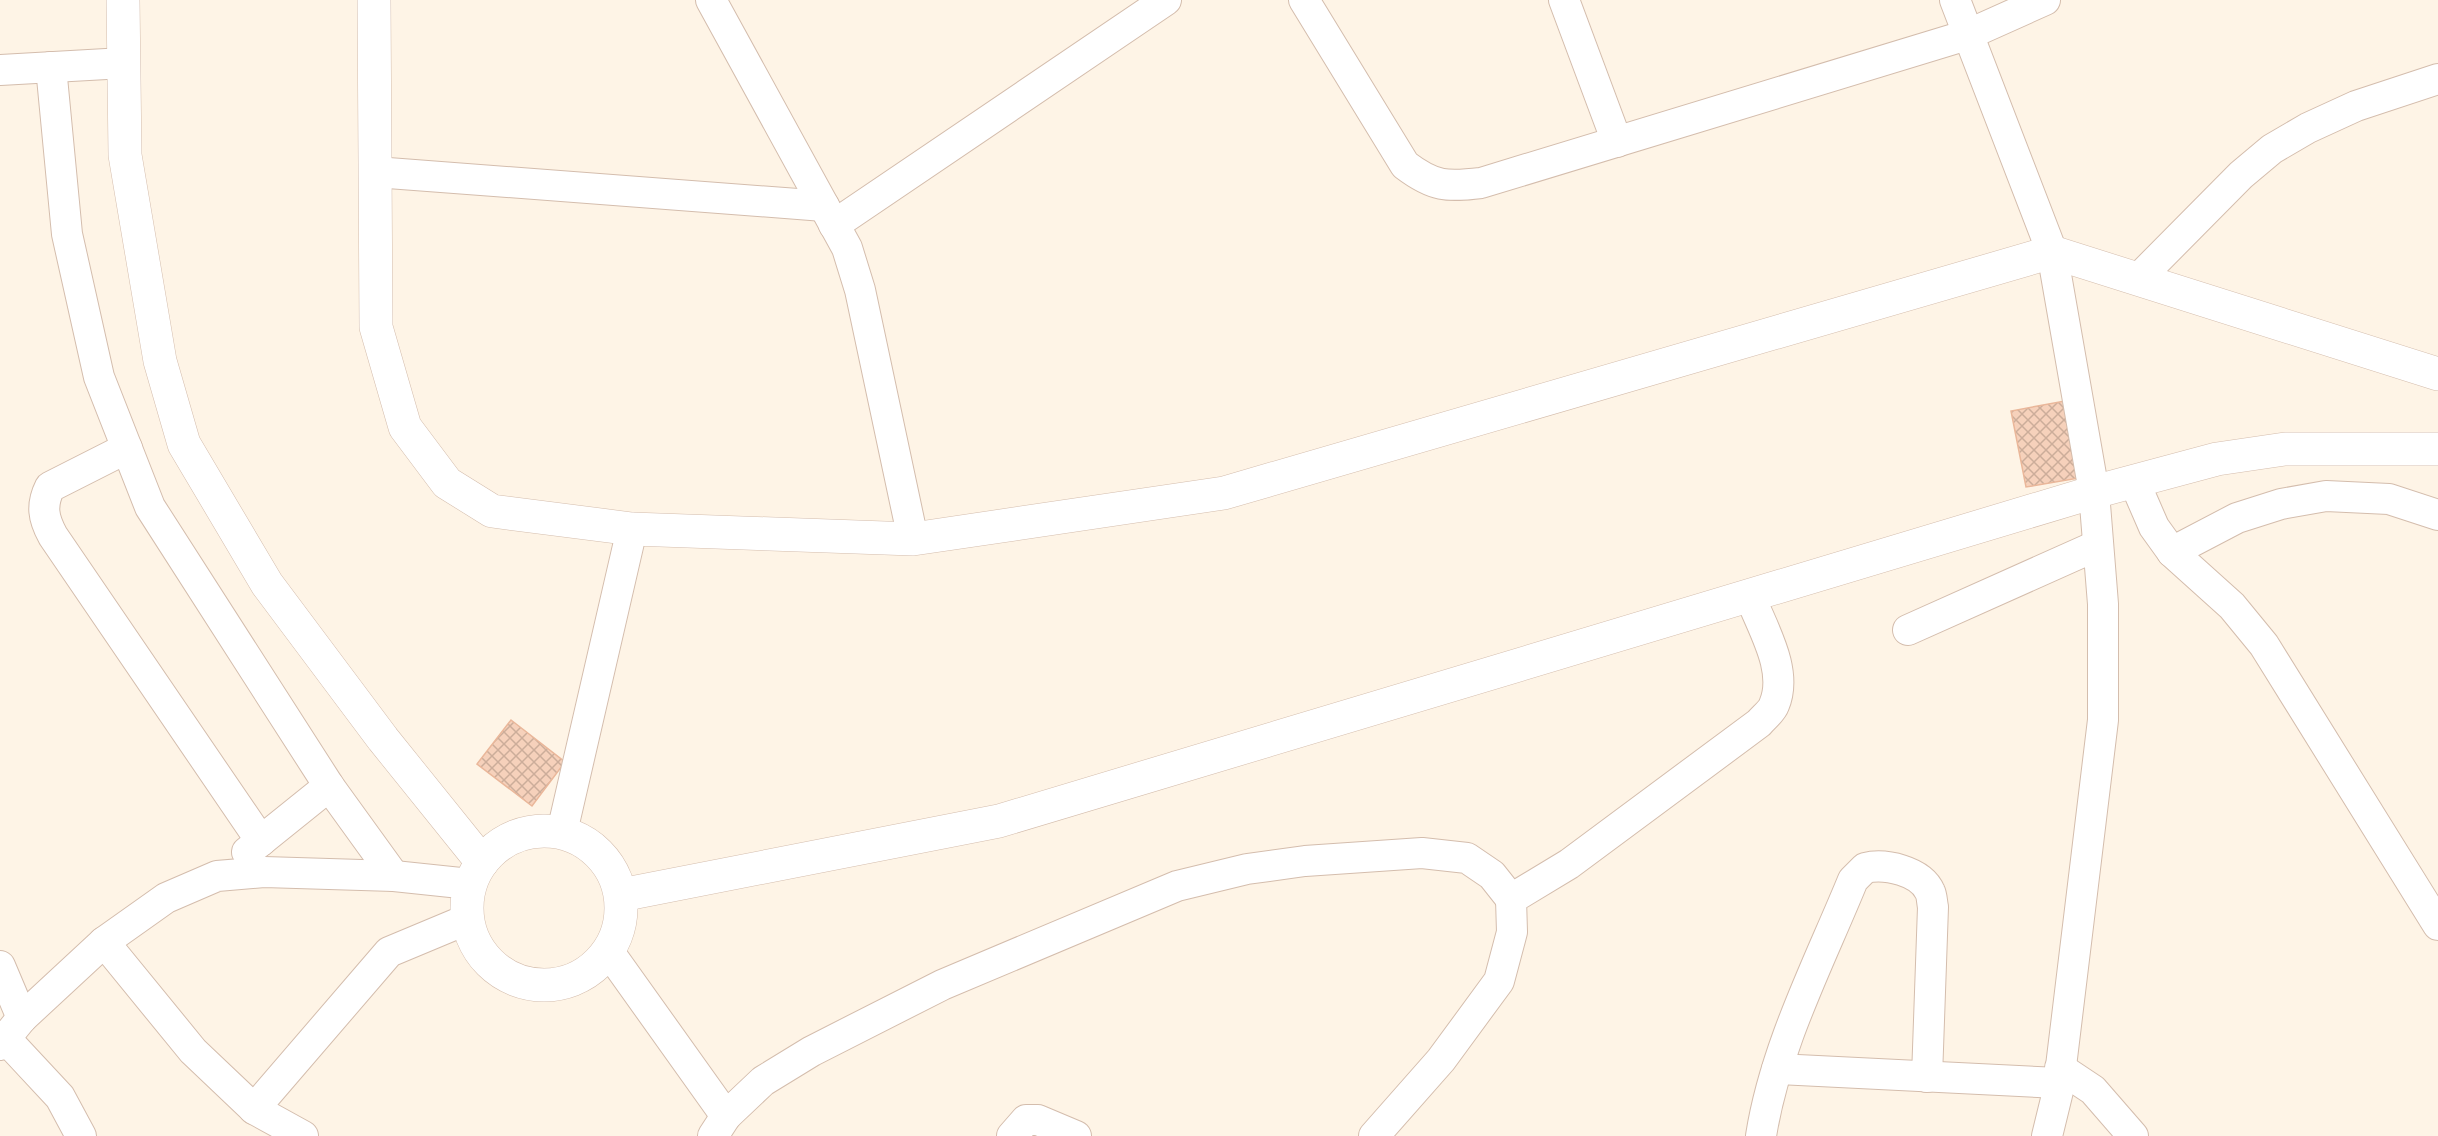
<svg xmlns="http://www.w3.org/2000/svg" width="2438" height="1136" font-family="'Fira Sans',sans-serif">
	<defs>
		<pattern id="building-cross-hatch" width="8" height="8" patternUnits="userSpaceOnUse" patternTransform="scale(1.5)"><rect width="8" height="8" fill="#f6d1bb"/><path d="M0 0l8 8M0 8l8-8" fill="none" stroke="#ccad9a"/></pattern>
	</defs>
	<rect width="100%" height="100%" fill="#fef4e6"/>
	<!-- building -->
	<g fill="url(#building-cross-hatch)" stroke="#eab79a" stroke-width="1.5">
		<polygon points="2070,400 2085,477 2026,487 2011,411"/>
		<polygon points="511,720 565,762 532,806 477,764"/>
	</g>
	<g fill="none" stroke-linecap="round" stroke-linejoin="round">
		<defs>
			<g id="minor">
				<polyline points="711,0 847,248 860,290 913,539"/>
				<path d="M1304 0 1405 165C1434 187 1447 187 1481 183L1967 35 2045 0"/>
				<polyline points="1564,0 1617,142"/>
				<polyline points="1955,0 2052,252 2094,492 2103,604 2103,720 2058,1091 2047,1136"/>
				<polyline points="51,67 67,234 99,377 150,507 329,786 394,876"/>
				<polyline points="0,70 124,63"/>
				<polyline points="375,172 824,206"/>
				<polyline points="834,225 1166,0"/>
				<polyline points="2138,279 2241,175 2272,149 2308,128 2356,106 2438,79"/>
				<path d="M127 448 50 487C41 505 43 518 53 536L261 841"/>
				<polyline points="2134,481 2154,527 2172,552 2232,606 2264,645 2438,925"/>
				<polyline points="2172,552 2237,518 2281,504 2326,496 2389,499 2438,515"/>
				<polyline points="1908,630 2098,545"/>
				<polyline points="562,832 632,529"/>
				<polyline points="247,852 329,786"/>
				<polyline points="104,942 193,1051 254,1109 303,1136"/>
				<polyline points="609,952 726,1116"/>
				<polyline points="0,966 22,1018"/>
				<polyline points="5,1038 60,1097 81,1136"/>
				<polyline points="0,1045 22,1018 104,942 166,898 217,876 264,872 394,876 470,884"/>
				<polyline points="2060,1068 2093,1090 2133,1136"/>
				<polyline points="1777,1069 2059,1083"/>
				<polyline points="254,1109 389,952 468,919"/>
				<polyline points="713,1136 726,1116 763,1081 812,1051 942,985 1177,886 1247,869 1305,861 1422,853 1467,858 1492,875 1511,899"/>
				<polyline points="1012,1136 1026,1120 1038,1120 1076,1136"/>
				<path d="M1374 1136 1441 1060 1499 981 1512 932 1511 899 1569 864 1759 723C1764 717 1772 711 1774 705 1789 670 1762 628 1750 596"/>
				<path d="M1761 1136C1775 1047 1819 963 1853 880L1865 868C1885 863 1921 871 1930 892 1932 896 1932 903 1933 907L1927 1077"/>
			</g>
			<g id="tertiary">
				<polyline points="123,0 125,155 160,361 184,444 267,584 383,739 482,862"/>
				<polyline points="374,0 376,327 405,427 447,483 492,511 632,529 913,539 1224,493 2052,252 2438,374"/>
				<circle cx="544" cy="908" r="77"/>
				<polyline points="621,895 999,821 2094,492 2217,459 2285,449 2438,449"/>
			</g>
		</defs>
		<!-- minor casing -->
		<use href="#minor" stroke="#d4bdad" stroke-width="32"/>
		<!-- tertiary casing -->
		<use href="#tertiary" stroke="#d4bdad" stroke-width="34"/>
		<!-- minor -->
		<use href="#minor" stroke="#fff" stroke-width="30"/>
		<!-- tertiary -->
		<use href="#tertiary" stroke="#fff" stroke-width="33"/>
	</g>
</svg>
